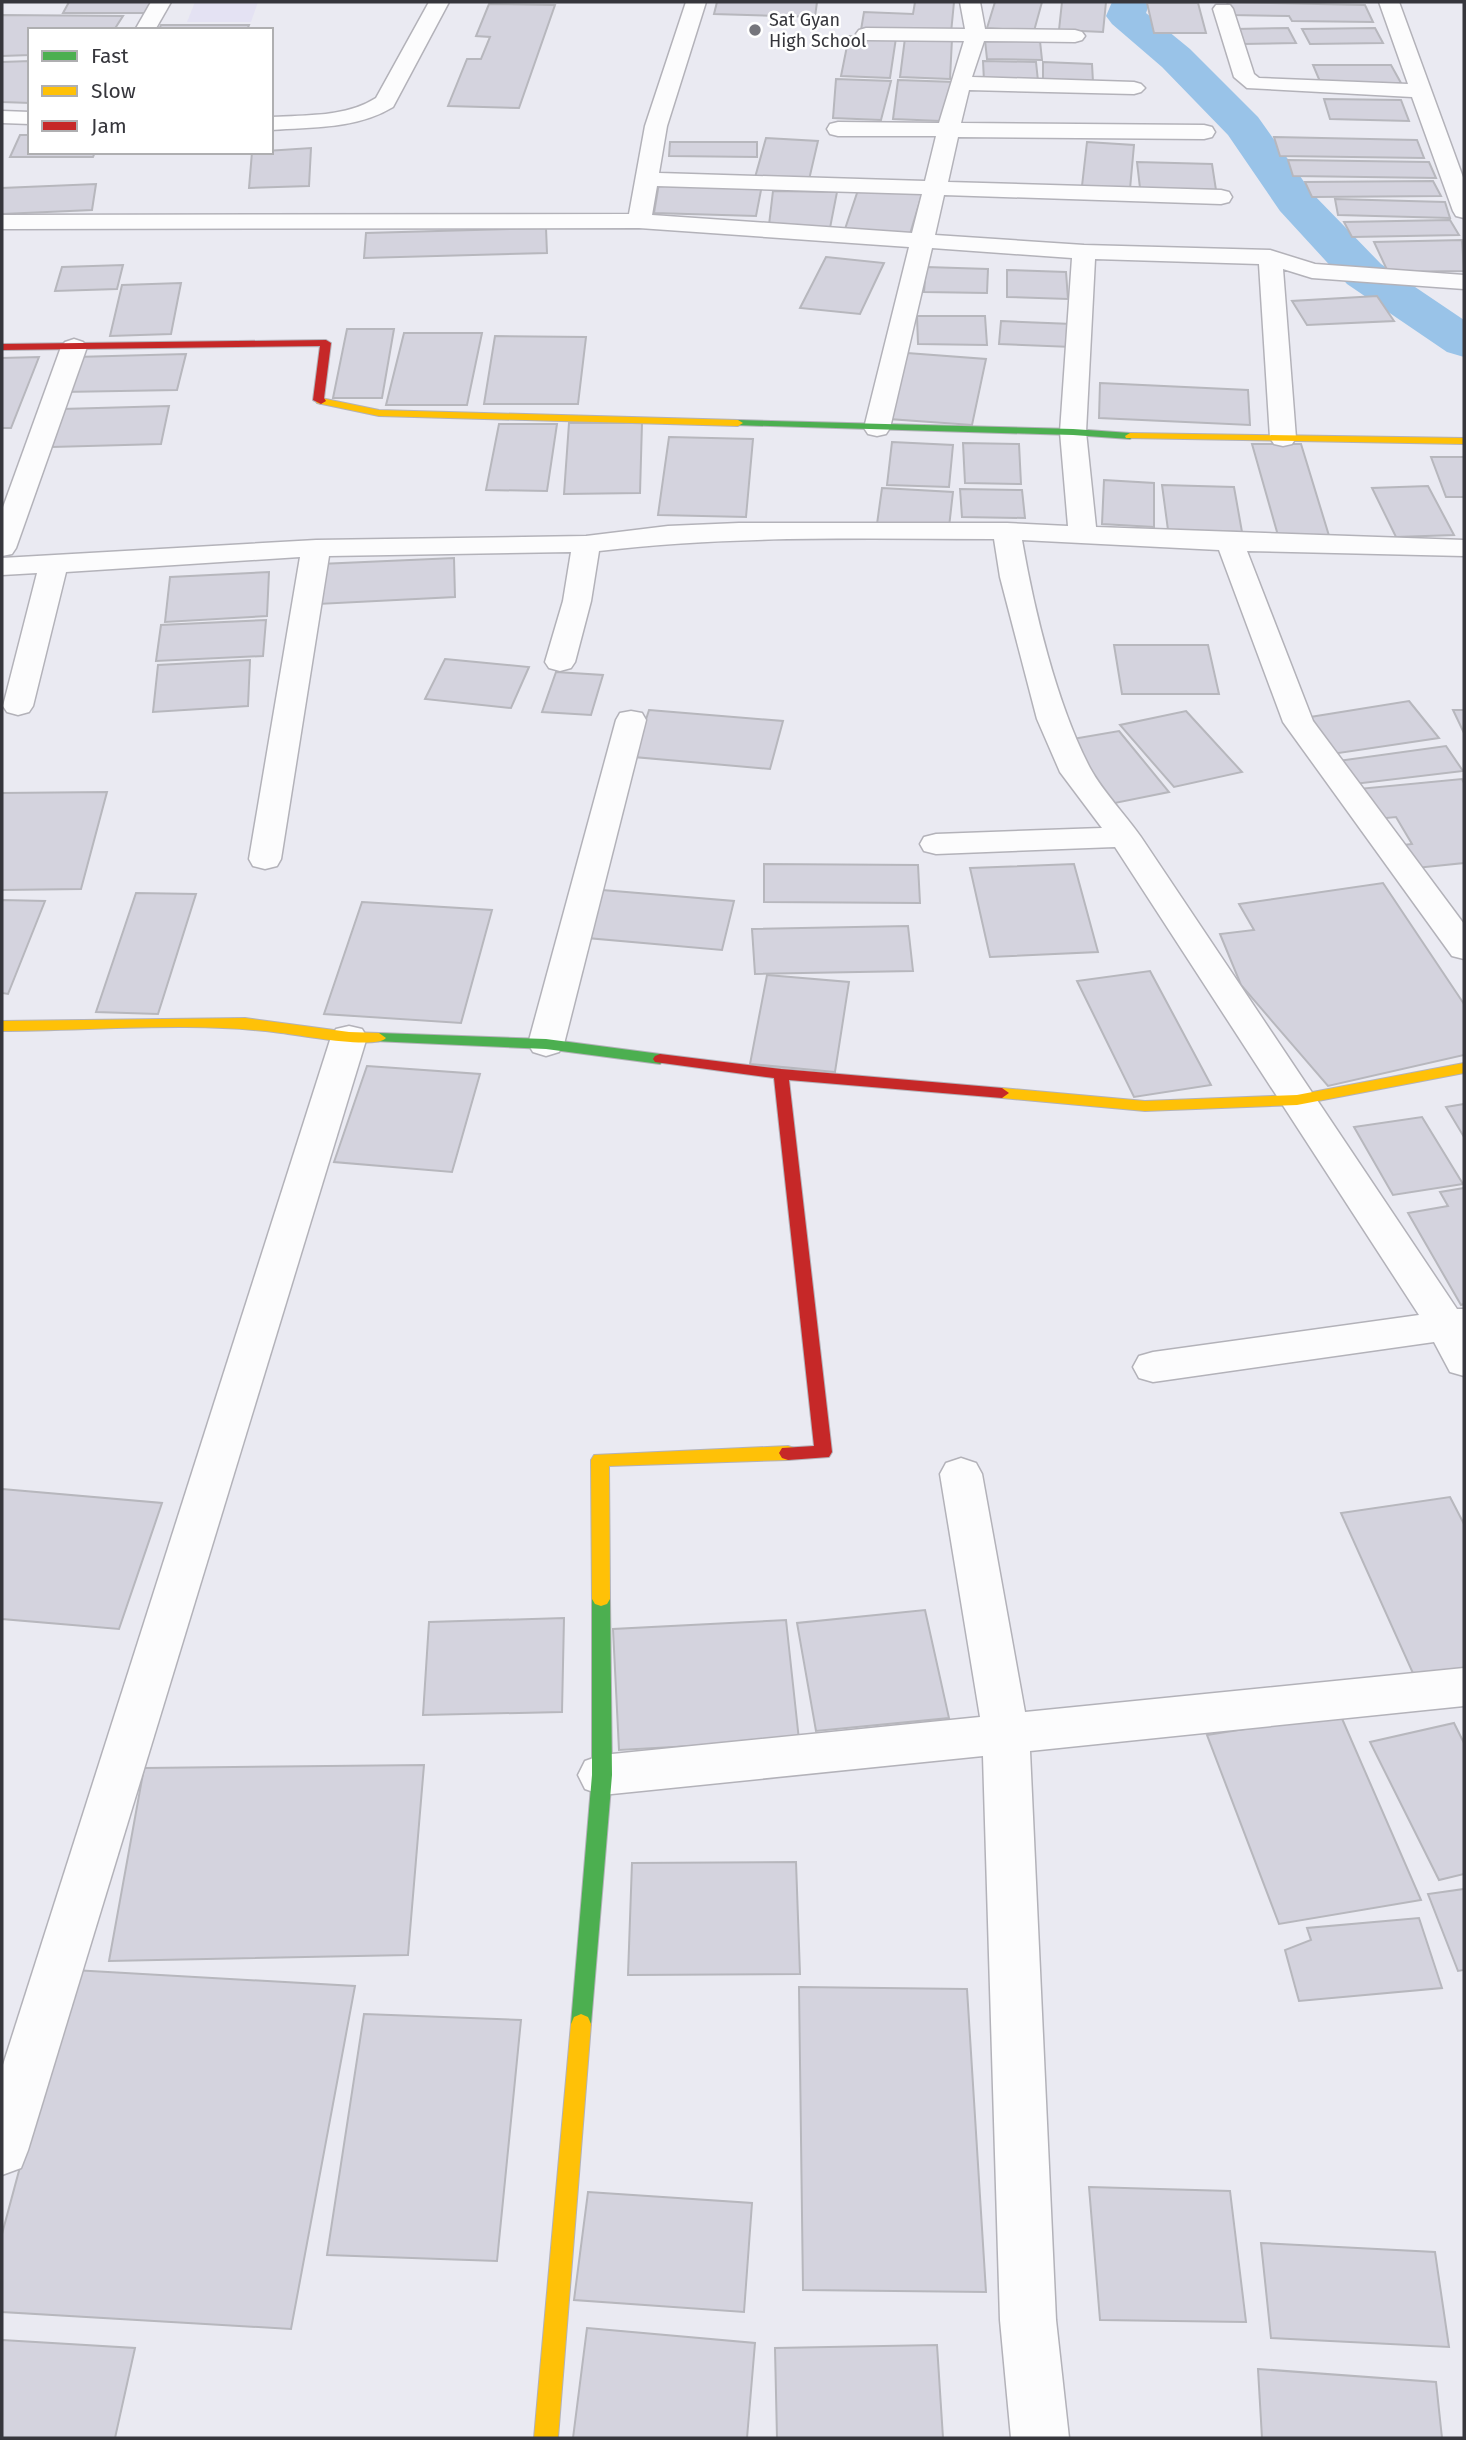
<svg xmlns="http://www.w3.org/2000/svg" width="1466" height="2440" font-family="'Fira Sans',sans-serif">
	<rect width="100%" height="100%" fill="#eaeaf2"/>
	<!-- built -->
	<polygon fill="#e4e2f3" points="195,2 258,2 251,22 187,22"/>
	<g fill="none" stroke-linecap="round" stroke-linejoin="round">
		<!-- canal -->
		<polygon fill="#99c3e8" fill-rule="evenodd" points="1112,2 1150,2 1146,13 1190,49 1258,117 1312,193 1381,264 1464,320 1464,357 1447,352 1347,284 1280,211 1228,135 1162,67 1112,24 1106,16"/>
	</g>
	<!-- building -->
	<g fill="#d4d3de" stroke="#b7b7bd" stroke-width="2">
		<polygon points="69,2 154,2 148,13 63,13"/>
		<polygon points="717,2 817,2 815,17 714,14"/>
		<polygon points="915,2 954,2 951,33 861,30 864,12 913,14"/>
		<polygon points="995,2 1042,2 1034,31 987,28"/>
		<polygon points="1062,2 1106,2 1103,32 1059,30"/>
		<polygon points="1227,2 1365,5 1373,22 1292,21 1289,16 1231,15"/>
		<polygon points="1147,3 1198,3 1206,33 1154,33"/>
		<polygon points="489,4 555,5 519,108 448,106 467,59 481,59 490,37 476,36"/>
		<polygon points="2,15 123,16 114,30 30,30 30,55 2,56"/>
		<polygon points="161,25 249,25 247,30 159,30"/>
		<polygon points="1288,28 1296,43 1243,44 1236,29"/>
		<polygon points="1375,28 1383,43 1310,44 1302,29"/>
		<polygon points="849,36 896,38 890,78 841,76"/>
		<polygon points="905,38 952,39 950,79 900,77"/>
		<polygon points="985,40 1040,41 1042,60 987,59"/>
		<polygon points="30,61 30,103 2,102 2,62"/>
		<polygon points="983,61 1036,62 1038,81 984,81"/>
		<polygon points="1043,62 1092,64 1093,82 1043,80"/>
		<polygon points="1313,65 1391,65 1401,83 1321,84"/>
		<polygon points="836,79 891,81 881,120 833,118"/>
		<polygon points="898,80 954,82 941,121 893,119"/>
		<polygon points="1324,99 1401,100 1409,121 1330,119"/>
		<polygon points="20,135 30,135 30,152 95,152 93,157 10,157"/>
		<polygon points="1274,137 1417,140 1424,158 1280,156"/>
		<polygon points="766,138 818,141 808,184 754,181"/>
		<polygon points="670,142 757,142 757,157 669,156"/>
		<polygon points="1087,142 1134,145 1130,189 1082,186"/>
		<polygon points="311,148 309,186 249,188 252,152"/>
		<polygon points="1288,160 1429,162 1436,178 1293,176"/>
		<polygon points="1137,162 1212,164 1216,190 1140,188"/>
		<polygon points="1433,181 1441,196 1312,197 1305,182"/>
		<polygon points="659,183 762,185 756,216 654,213"/>
		<polygon points="96,184 92,210 2,214 2,188"/>
		<polygon points="858,190 922,194 910,234 845,229"/>
		<polygon points="773,191 837,192 830,228 769,225"/>
		<polygon points="1335,199 1445,202 1450,218 1338,215"/>
		<polygon points="1450,220 1459,235 1352,237 1344,222"/>
		<polygon points="546,228 547,253 364,258 366,233"/>
		<polygon points="1462,240 1464,271 1388,272 1374,242"/>
		<polygon points="826,257 884,263 860,314 800,308"/>
		<polygon points="123,265 117,289 55,291 62,267"/>
		<polygon points="926,267 988,269 987,293 924,292"/>
		<polygon points="1007,270 1066,272 1068,299 1007,297"/>
		<polygon points="181,283 171,334 110,336 122,285"/>
		<polygon points="1377,296 1394,321 1307,325 1292,301"/>
		<polygon points="917,316 985,316 987,345 918,344"/>
		<polygon points="1001,321 1072,324 1072,347 999,344"/>
		<polygon points="347,329 394,329 382,398 333,398"/>
		<polygon points="404,333 482,333 467,405 386,405"/>
		<polygon points="495,336 586,337 578,404 484,404"/>
		<polygon points="907,353 986,359 972,425 889,419"/>
		<polygon points="186,354 177,390 63,392 75,357"/>
		<polygon points="39,357 11,428 2,428 2,358"/>
		<polygon points="1100,383 1248,390 1250,425 1099,418"/>
		<polygon points="169,406 161,444 52,447 62,409"/>
		<polygon points="569,423 642,423 640,493 564,494"/>
		<polygon points="499,424 557,424 547,491 486,490"/>
		<polygon points="669,437 753,439 746,517 658,515"/>
		<polygon points="892,442 953,445 949,487 887,485"/>
		<polygon points="963,443 1019,444 1021,484 965,483"/>
		<polygon points="1252,444 1301,444 1330,539 1279,539"/>
		<polygon points="1431,457 1464,457 1464,497 1446,497"/>
		<polygon points="1104,480 1154,483 1154,527 1102,524"/>
		<polygon points="1162,485 1234,487 1242,532 1168,530"/>
		<polygon points="1428,486 1454,535 1396,537 1372,488"/>
		<polygon points="882,488 953,492 949,527 877,524"/>
		<polygon points="960,489 1022,490 1025,518 962,517"/>
		<polygon points="454,558 455,597 318,604 320,564"/>
		<polygon points="269,572 267,616 165,622 170,577"/>
		<polygon points="266,620 263,656 156,661 161,625"/>
		<polygon points="1114,645 1208,645 1219,694 1122,694"/>
		<polygon points="445,659 529,667 511,708 425,699"/>
		<polygon points="250,660 248,706 153,712 158,665"/>
		<polygon points="556,672 603,675 591,715 542,712"/>
		<polygon points="1409,701 1439,738 1332,754 1304,718"/>
		<polygon points="649,710 783,721 770,769 634,757"/>
		<polygon points="1453,710 1464,710 1464,733"/>
		<polygon points="1186,711 1242,772 1174,787 1120,725"/>
		<polygon points="1119,731 1169,792 1110,804 1067,740"/>
		<polygon points="1446,746 1463,771 1354,784 1338,761"/>
		<polygon points="1462,779 1464,783 1464,863 1416,868 1403,845 1412,844 1396,817 1376,819 1358,789"/>
		<polygon points="107,792 81,889 2,890 2,793"/>
		<polygon points="764,864 918,865 920,903 764,902"/>
		<polygon points="1074,864 1098,952 990,957 970,868"/>
		<polygon points="1383,883 1464,1004 1464,1055 1328,1086 1241,985 1220,934 1254,930 1239,904"/>
		<polygon points="590,889 734,901 722,950 576,937"/>
		<polygon points="136,893 196,894 158,1014 96,1012"/>
		<polygon points="2,900 45,901 8,994 2,993"/>
		<polygon points="362,902 492,910 461,1023 324,1014"/>
		<polygon points="908,926 913,971 755,974 752,929"/>
		<polygon points="1150,971 1211,1085 1134,1097 1077,981"/>
		<polygon points="767,975 849,982 835,1072 750,1064"/>
		<polygon points="367,1066 480,1074 452,1172 334,1162"/>
		<polygon points="1464,1104 1464,1137 1446,1107"/>
		<polygon points="1422,1117 1463,1184 1393,1195 1354,1127"/>
		<polygon points="1464,1188 1464,1304 1461,1305 1408,1213 1448,1206 1440,1192"/>
		<polygon points="2,1489 162,1503 119,1629 2,1619"/>
		<polygon points="1450,1497 1464,1524 1464,1672 1416,1680 1341,1513"/>
		<polygon points="925,1610 949,1718 816,1731 797,1623"/>
		<polygon points="564,1618 562,1712 423,1715 429,1622"/>
		<polygon points="786,1620 799,1740 619,1750 613,1629"/>
		<polygon points="1340,1714 1421,1900 1279,1924 1207,1735"/>
		<polygon points="1454,1723 1464,1743 1464,1874 1439,1880 1370,1742"/>
		<polygon points="424,1765 408,1955 109,1961 144,1768"/>
		<polygon points="796,1862 800,1974 628,1975 632,1863"/>
		<polygon points="1464,1889 1464,1970 1458,1971 1428,1894"/>
		<polygon points="1419,1918 1442,1988 1299,2001 1285,1950 1311,1940 1307,1928"/>
		<polygon points="73,1970 355,1986 291,2329 2,2312 2,2234"/>
		<polygon points="799,1987 967,1989 986,2292 803,2290"/>
		<polygon points="364,2014 521,2020 497,2261 327,2255"/>
		<polygon points="1089,2187 1230,2191 1246,2322 1100,2320"/>
		<polygon points="588,2192 752,2203 744,2312 574,2300"/>
		<polygon points="1261,2243 1435,2252 1449,2347 1271,2338"/>
		<polygon points="587,2328 755,2343 747,2438 573,2438"/>
		<polygon points="2,2340 135,2348 115,2438 2,2438"/>
		<polygon points="937,2345 943,2438 777,2438 775,2348"/>
		<polygon points="1258,2369 1436,2382 1442,2438 1262,2438"/>
	</g>
	<g fill="none" stroke-linecap="round" stroke-linejoin="round">
		<defs>
			<g id="street">
				<polygon points="151,2 171,2 155,30 135,30"/>
				<path d="M429 2H449L393 107C357 129 312 127 271 130V117C307 115 346 117 376 98Z"/>
				<path d="M686 2H706L667 126 659 173 925 181 936 136H838L830 134 827 129 830 124 838 122 939 123 964 41 866 40 859 38 856 34 859 30 866 28 965 29 960 2H980L985 29 1075 30 1082 32 1085 36 1082 40 1075 42 984 41 972 77 1134 82 1141 84 1145 88 1141 92 1134 94 969 90 961 123 1204 125 1212 127 1215 132 1212 137 1204 139 958 137 948 182 1221 190 1229 192 1232 197 1229 202 1221 204 944 195 935 235 1084 245 1270 250 1315 264 1464 275V289L1312 278 1283 269 1296 438 1292 444 1283 446 1274 444 1270 438 1259 264 1095 259 1086 432 1096 527 1464 540V556L1247 551 1313 721 1464 924V959L1452 956 1283 722 1219 550 1022 540C1034 610 1057 705 1090 768 1103 792 1125 814 1141 837L1457 1309H1464V1376L1450 1372 1434 1342 1153 1382 1139 1378 1133 1367 1139 1356 1153 1352 1419 1315 1115 847 936 854 924 851 920 844 924 837 936 834 1102 828 1060 772 1037 719 1000 577 994 539C862 539 730 535 599 551L591 601 575 662 571 668 560 671 549 668 545 662 563 601 571 552 329 556 281 859 277 866 265 869 253 866 249 859 300 557 66 572 33 706 29 712 18 715 7 712 3 706 37 573 2 575V558L316 540 586 536 668 526 739 523H1007L1068 526 1060 432 1072 258 932 248 890 428 886 434 877 436 868 434 864 428 909 247 639 228 2 229V215L629 214 645 126ZM657 186 922 194 912 233 652 215Z"/>
				<polygon points="1379,2 1399,2 1464,180 1464,218 1456,216 1453,211 1412,97 1247,88 1234,77 1213,9 1216,5 1230,5 1233,9 1254,74 1259,78 1408,84"/>
				<polygon points="2,111 30,112 30,124 2,123"/>
				<polygon points="74,339 83,342 87,347 16,548 12,554 2,556 2,510 61,347 65,342"/>
				<polygon points="631,711 642,713 646,720 564,1044 559,1052 546,1056 533,1052 528,1044 616,720 620,713"/>
				<polygon points="349,1026 362,1029 367,1037 28,2150 21,2168 2,2175 2,2068 331,1037 336,1029"/>
				<polygon points="961,1458 976,1463 982,1474 1025,1712 1464,1668 1464,1706 1030,1751 1056,2320 1069,2438 1011,2438 1000,2320 983,1756 602,1795 585,1789 578,1775 585,1761 602,1755 980,1717 940,1474 946,1463"/>
			</g>
			<g id="fast">
				<polygon points="738,420 1073,429 1130,433 1135,436 1130,439 1073,435 734,425 734,421"/>
				<polygon points="379,1033 546,1039 660,1054 667,1059 660,1064 546,1049 374,1041 372,1038"/>
				<polygon points="601,1592 607,1594 610,1599 612,1775 591,2024 588,2031 581,2034 574,2031 571,2024 592,1775 592,1599 595,1594"/>
			</g>
			<g id="slow">
				<polygon points="321,398 379,410 738,420 743,423 738,426 379,416 317,403 316,401"/>
				<polygon points="1130,433 1464,438 1464,444 1126,438 1125,436"/>
				<path d="M245 1018 349 1032 379 1033 386 1038C374 1050 301 1035 281 1033 193 1021 92 1031 2 1031V1021Z"/>
				<polygon points="1464,1063 1464,1073 1297,1105 1145,1111 1002,1098 995,1093 1002,1088 1145,1101 1297,1095"/>
				<polygon points="788,1446 794,1448 797,1453 794,1458 788,1460 609,1466 610,1599 607,1604 601,1606 595,1604 592,1599 591,1460 594,1455"/>
				<polygon points="581,2014 588,2017 591,2024 558,2438 534,2438 571,2024 574,2017"/>
			</g>
			<g id="jam">
				<polygon points="326,340 331,343 324,398 326,401 321,404 313,400 320,346 2,350 2,344"/>
				<polygon points="660,1054 781,1069 1002,1088 1009,1093 1002,1098 789,1080 832,1452 829,1457 788,1460 782,1458 779,1453 782,1448 814,1446 774,1078 655,1062 653,1059 655,1056"/>
			</g>
		</defs>
		<!-- street casing -->
		<use href="#street" stroke="#b3b2b9" stroke-width="3"/>
		<!-- fast casing -->
		<use href="#fast" stroke="#b3b2b9" stroke-width="2"/>
		<!-- slow casing -->
		<use href="#slow" stroke="#b3b2b9" stroke-width="2"/>
		<!-- jam casing -->
		<use href="#jam" stroke="#b3b2b9" stroke-width="2"/>
		<!-- street -->
		<use href="#street" fill="#fcfcfd" fill-rule="evenodd"/>
		<!-- fast -->
		<use href="#fast" fill="#4caf50" fill-rule="evenodd"/>
		<!-- slow -->
		<use href="#slow" fill="#ffc107" fill-rule="evenodd"/>
		<!-- jam -->
		<use href="#jam" fill="#c62828" fill-rule="evenodd"/>
	</g>
	<!-- markers -->
	<circle fill="#75757c" stroke="#fff" stroke-width="2.5" cx="755" cy="30" r="7"/>
	<g text-anchor="middle" stroke-width="5" stroke-linejoin="round" paint-order="stroke">
		<!-- far-poi labels -->
		<g font-size="18" fill="#36363c" stroke="#fff" text-anchor="start">
			<text x="769" y="26">Sat Gyan<tspan x="769" dy="21">High School</tspan></text>
		</g>
	</g>
	<!-- border -->
	<rect width="1466" height="2440" fill="none" stroke="#36363c" stroke-width="7"/>
	<!-- legend -->
	<rect x="28" y="28" width="245" height="126" fill="#ffffff" stroke="#afafb1" stroke-width="2"/>
	<rect x="42" y="51" width="35" height="10" fill="#4caf50" stroke="#afafb1" stroke-width="2"/>
	<text x="91" y="63" font-size="21" fill="#36363c">Fast</text>
	<rect x="42" y="86" width="35" height="10" fill="#ffc107" stroke="#afafb1" stroke-width="2"/>
	<text x="91" y="98" font-size="21" fill="#36363c">Slow</text>
	<rect x="42" y="121" width="35" height="10" fill="#c62828" stroke="#afafb1" stroke-width="2"/>
	<text x="91" y="133" font-size="21" fill="#36363c">Jam</text>
</svg>
